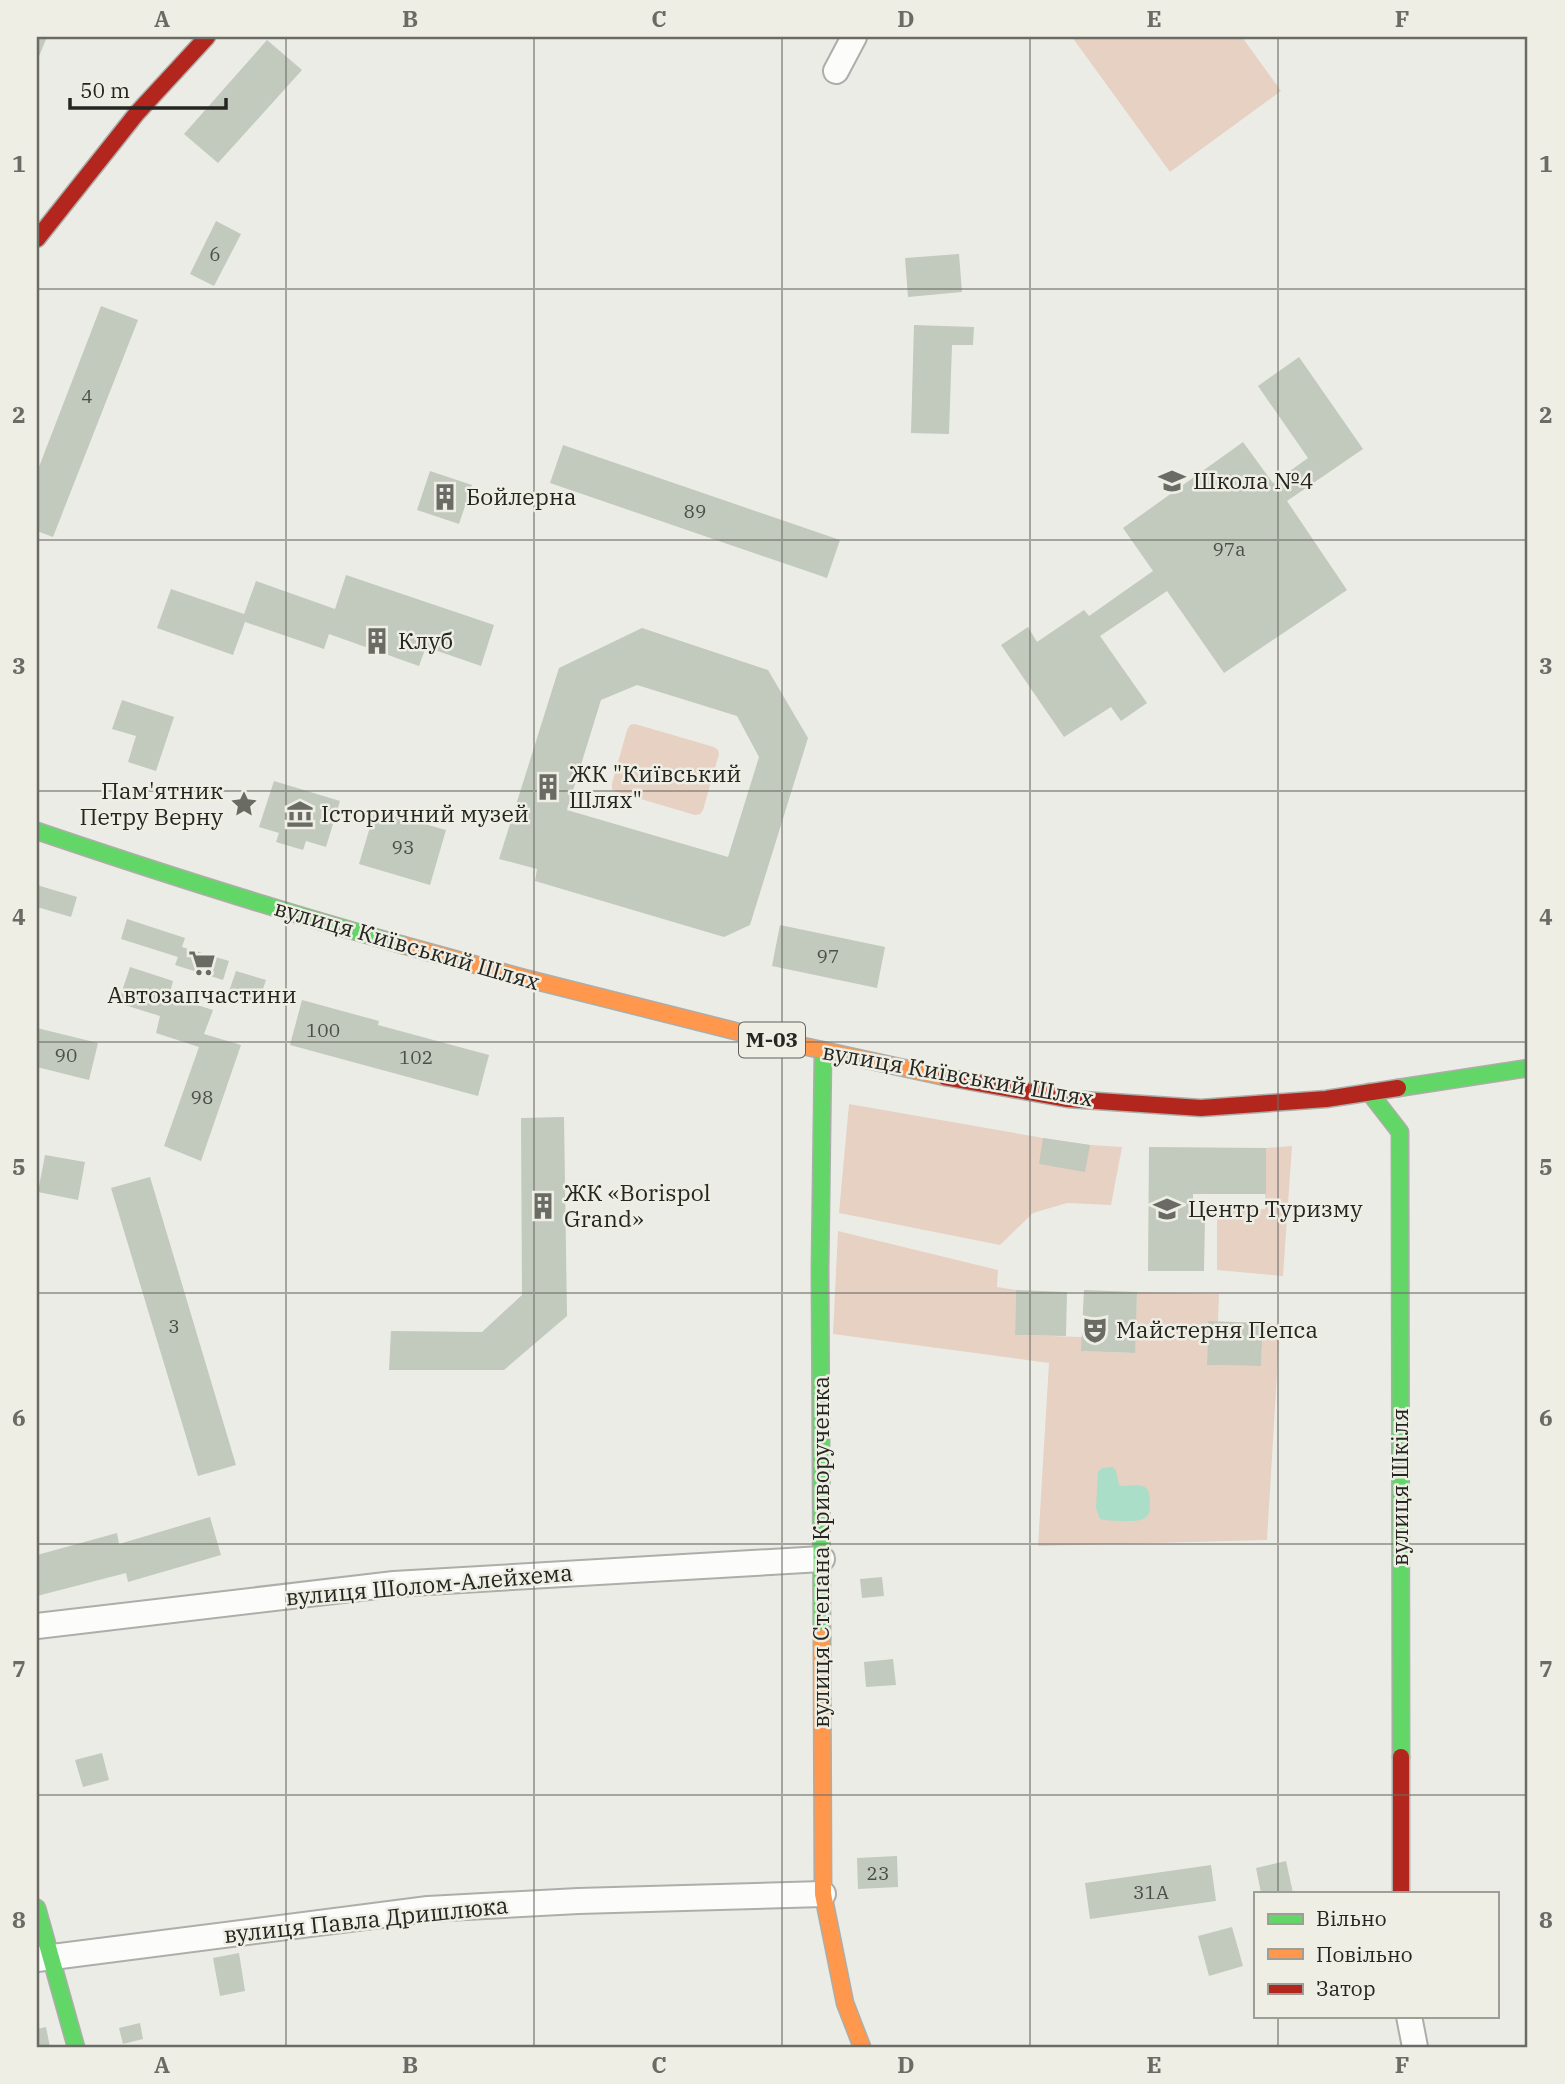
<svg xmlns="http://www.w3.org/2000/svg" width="1565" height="2084" font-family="'IBM Plex Serif',serif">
	<rect width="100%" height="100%" fill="#ecece7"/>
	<!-- green -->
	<g fill="#e6d1c3">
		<polygon points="1072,37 1242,37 1281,91 1170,172"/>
		<polygon points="635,724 714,747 718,750 719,754 703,810 700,814 695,815 617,792 612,789 612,784 627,730 630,725"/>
		<polygon points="849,1104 1043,1138 1090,1145 1122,1147 1111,1205 1067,1203 1033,1213 1000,1245 839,1213"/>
		<polygon points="1292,1146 1283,1276 1217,1270 1217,1208 1265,1209 1266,1148"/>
		<polygon points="838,1231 998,1270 997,1287 1016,1290 1015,1335 1082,1337 1082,1351 1134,1353 1137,1292 1219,1294 1218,1322 1208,1322 1207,1365 1261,1366 1263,1323 1280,1324 1267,1540 1038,1546 1049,1363 833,1334"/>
	</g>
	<!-- water -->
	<path fill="#aadec8" d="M1113 1467 1116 1471 1119 1485C1127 1488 1140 1482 1146 1488 1150 1492 1150 1498 1150 1503 1150 1509 1150 1515 1145 1518 1138 1523 1109 1521 1100 1519L1096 1508 1098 1472 1102 1468Z"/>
	<!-- building -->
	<g fill="#c2c9bd" fill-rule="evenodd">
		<polygon points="37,37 47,37 37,61"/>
		<polygon points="267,40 302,70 218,163 184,134"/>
		<polygon points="216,221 241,234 214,286 190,274"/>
		<polygon points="959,254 962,292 908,297 905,258"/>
		<polygon points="101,306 138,320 53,537 37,531 37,472"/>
		<polygon points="914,325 974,327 973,345 952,345 949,434 911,433"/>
		<polygon points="1299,357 1363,449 1287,501 1347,590 1224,673 1167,591 1100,636 1147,703 1121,721 1111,707 1064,737 1001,645 1028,627 1037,642 1084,610 1089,616 1153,571 1123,528 1243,442 1273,483 1308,458 1258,386"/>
		<polygon points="563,445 840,540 827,578 550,483"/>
		<polygon points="430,471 472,485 459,524 417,510"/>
		<polygon points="346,575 494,625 481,666 426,647 419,666 329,634 324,649 245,622 233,655 157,628 171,589 244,614 256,581 335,609"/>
		<path d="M642 628 768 670 808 738 750 925 724 937 535 881 537 869 499 859 559 668ZM637 685 737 716 759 757 728 857 567 810 601 700Z"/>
		<polygon points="122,700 174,717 156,771 128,762 136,736 112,729"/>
		<polygon points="274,781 340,801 326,847 306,841 303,850 276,842 279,833 259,827"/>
		<polygon points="375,810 446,830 430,885 359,864"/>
		<polygon points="37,885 77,897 71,917 37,907"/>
		<polygon points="127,919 185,938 182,947 229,961 223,980 175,965 178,957 121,939"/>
		<polygon points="780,925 885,947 877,988 772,966"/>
		<polygon points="130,967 173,981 169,996 213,1010 204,1034 241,1045 201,1161 164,1146 199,1047 156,1033 160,1016 118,1003"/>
		<polygon points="236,971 266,980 258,1004 228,994"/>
		<polygon points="302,1000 379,1021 378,1025 489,1055 478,1096 290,1045"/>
		<polygon points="37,1028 98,1043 89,1080 37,1067"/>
		<polygon points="564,1117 567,1316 504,1370 389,1370 391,1331 482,1332 522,1295 521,1118"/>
		<polygon points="1043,1138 1090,1145 1085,1172 1039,1164"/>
		<polygon points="1149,1147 1266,1148 1266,1194 1193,1194 1193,1218 1205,1218 1204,1271 1148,1271"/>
		<polygon points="45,1155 85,1162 78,1200 38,1192"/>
		<polygon points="150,1177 236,1465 198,1476 111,1188"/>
		<polygon points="1016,1290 1067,1292 1066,1336 1015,1335"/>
		<polygon points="1084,1290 1137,1292 1135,1353 1081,1351"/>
		<polygon points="1208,1321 1263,1323 1261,1366 1207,1365"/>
		<polygon points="210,1517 221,1555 128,1582 126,1573 37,1596 37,1555 117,1533 119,1544"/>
		<polygon points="882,1577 884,1596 862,1598 860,1579"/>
		<polygon points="893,1659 896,1685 866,1687 864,1662"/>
		<polygon points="102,1753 109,1780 83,1787 75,1760"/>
		<polygon points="897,1856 898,1887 858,1889 857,1858"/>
		<polygon points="1286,1861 1293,1893 1261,1893 1256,1868"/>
		<polygon points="1211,1865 1216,1901 1090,1919 1085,1883"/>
		<polygon points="1232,1927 1243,1966 1209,1976 1198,1936"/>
		<polygon points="239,1953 245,1991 220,1996 213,1958"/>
		<polygon points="140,2023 143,2039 123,2044 119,2028"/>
		<polygon points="46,2027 50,2047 37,2047 37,2029"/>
	</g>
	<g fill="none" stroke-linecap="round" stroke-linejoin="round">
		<defs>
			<g id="street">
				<polyline points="836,71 854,37"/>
				<polyline points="37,1626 394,1584 822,1559"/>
				<polyline points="37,1959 428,1909 578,1901 823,1894"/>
				<polyline points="1409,2016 1415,2047"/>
			</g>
			<g id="fast">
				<path d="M37 831C158 872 280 911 403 945"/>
				<polyline points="1398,1088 1528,1068"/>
				<polyline points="1369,1092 1400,1132 1401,1757"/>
				<polyline points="822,1638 820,1270 823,1051"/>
				<polyline points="37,1908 76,2047"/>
			</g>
			<g id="slow">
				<polyline points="403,945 524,978 735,1031 945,1077"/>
				<polyline points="822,1638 823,1894 845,2003 862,2047"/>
			</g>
			<g id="jam">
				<polyline points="37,239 137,113 207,37"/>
				<polyline points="945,1077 1068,1099 1201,1108 1326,1099 1398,1088"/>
				<polyline points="1401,1757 1401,1893"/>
			</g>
		</defs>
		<!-- street casing -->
		<use href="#street" stroke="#adada9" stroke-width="28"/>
		<!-- fast casing -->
		<use href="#fast" stroke="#adada9" stroke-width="19"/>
		<!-- slow casing -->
		<use href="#slow" stroke="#adada9" stroke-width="19"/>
		<!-- jam casing -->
		<use href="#jam" stroke="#adada9" stroke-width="19"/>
		<!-- street -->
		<use href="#street" stroke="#fcfcfb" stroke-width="24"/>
		<!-- fast -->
		<use href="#fast" stroke="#63d668" stroke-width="16"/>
		<!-- slow -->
		<use href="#slow" stroke="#ff974d" stroke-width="16"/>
		<!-- jam -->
		<use href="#jam" stroke="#b3261e" stroke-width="16"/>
	</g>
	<!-- grid -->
	<path fill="none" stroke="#6b6b66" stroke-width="2" stroke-opacity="0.55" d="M286 37V2047M534 37V2047M782 37V2047M1030 37V2047M1278 37V1893M37 289H1528M37 540H1528M37 791H1528M37 1042H1528M37 1293H1528M37 1544H1528M37 1795H1528M1278 2016V2047"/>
	<!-- icons -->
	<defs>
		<symbol id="school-bare" viewBox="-9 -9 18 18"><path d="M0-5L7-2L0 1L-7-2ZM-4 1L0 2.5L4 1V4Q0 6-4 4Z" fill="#6b6b66" stroke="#eeeee5" stroke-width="2.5" paint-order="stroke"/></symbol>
		<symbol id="building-bare" viewBox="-9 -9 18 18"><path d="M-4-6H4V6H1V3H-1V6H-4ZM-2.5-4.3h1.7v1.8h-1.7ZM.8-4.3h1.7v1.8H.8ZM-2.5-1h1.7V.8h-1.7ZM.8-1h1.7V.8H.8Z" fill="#6b6b66" stroke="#eeeee5" stroke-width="2.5" paint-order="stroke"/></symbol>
		<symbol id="sight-bare" viewBox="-9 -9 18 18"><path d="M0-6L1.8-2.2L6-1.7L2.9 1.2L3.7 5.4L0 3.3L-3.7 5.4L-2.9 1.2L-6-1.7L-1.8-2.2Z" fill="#6b6b66" stroke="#eeeee5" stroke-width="2.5" paint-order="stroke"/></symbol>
		<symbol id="museum-bare" viewBox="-9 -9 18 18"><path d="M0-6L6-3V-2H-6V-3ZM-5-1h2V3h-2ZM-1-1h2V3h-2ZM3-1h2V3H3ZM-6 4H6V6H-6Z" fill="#6b6b66" stroke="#eeeee5" stroke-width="2.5" paint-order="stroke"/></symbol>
		<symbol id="supermarket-bare" viewBox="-9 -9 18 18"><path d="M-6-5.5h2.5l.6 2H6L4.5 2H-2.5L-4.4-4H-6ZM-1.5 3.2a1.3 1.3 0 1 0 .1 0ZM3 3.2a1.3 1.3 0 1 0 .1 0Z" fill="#6b6b66" stroke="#eeeee5" stroke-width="2.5" paint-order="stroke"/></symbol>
		<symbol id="theatre-bare" viewBox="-9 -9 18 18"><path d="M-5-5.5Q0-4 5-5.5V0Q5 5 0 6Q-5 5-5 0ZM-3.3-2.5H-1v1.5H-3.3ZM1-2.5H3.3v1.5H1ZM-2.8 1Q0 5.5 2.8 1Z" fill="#6b6b66" stroke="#eeeee5" stroke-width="2.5" paint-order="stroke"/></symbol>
	</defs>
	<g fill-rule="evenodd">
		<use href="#school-bare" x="1153" y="462" width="38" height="38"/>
		<use href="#building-bare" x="426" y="478" width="38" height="38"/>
		<use href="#building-bare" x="358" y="622" width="38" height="38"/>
		<use href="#building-bare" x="529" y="768" width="38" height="38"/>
		<use href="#sight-bare" x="225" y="785" width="38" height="38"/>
		<use href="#museum-bare" x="281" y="795" width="38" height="38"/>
		<use href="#supermarket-bare" x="183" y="944" width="38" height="38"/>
		<use href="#building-bare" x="524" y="1187" width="38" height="38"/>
		<use href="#school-bare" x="1148" y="1190" width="38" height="38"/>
		<use href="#theatre-bare" x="1076" y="1311" width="38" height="38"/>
	</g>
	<g text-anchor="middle" stroke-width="5" stroke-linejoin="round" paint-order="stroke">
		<!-- number labels -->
		<g font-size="19" fill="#4c4e48">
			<text x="215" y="261">6</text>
			<text x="87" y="403">4</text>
			<text x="695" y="518">89</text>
			<text x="1229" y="556">97а</text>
			<text x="403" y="854">93</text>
			<text x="828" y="963">97</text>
			<text x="323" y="1037">100</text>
			<text x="66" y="1062">90</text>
			<text x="416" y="1064">102</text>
			<text x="202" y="1104">98</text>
			<text x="174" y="1333">3</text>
			<text x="878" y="1880">23</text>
			<text x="1151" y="1899">31А</text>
		</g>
		<!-- shield labels -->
		<rect fill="#eeeee5" stroke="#61615c" stroke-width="2" x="739" y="1022.5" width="66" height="35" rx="5"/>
		<g font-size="21" font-weight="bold" fill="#252521">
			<text x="772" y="1047">М-03</text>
		</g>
		<!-- poi labels -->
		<g font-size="23" fill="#252521" stroke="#eeeee5" text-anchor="start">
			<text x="1193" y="489">Школа №4</text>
			<text x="466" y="505">Бойлерна</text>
			<text x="398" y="649">Клуб</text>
			<text x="569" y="782">ЖК "Київський<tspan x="569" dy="26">Шлях"</tspan></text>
			<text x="223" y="799" text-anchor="end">Пам'ятник<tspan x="223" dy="26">Петру Верну</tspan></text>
			<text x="321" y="822">Історичний музей</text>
			<text x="202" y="1003" text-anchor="middle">Автозапчастини</text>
			<text x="564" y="1201">ЖК «Borispol<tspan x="564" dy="26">Grand»</tspan></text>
			<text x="1188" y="1217">Центр Туризму</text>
			<text x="1116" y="1338">Майстерня Пепса</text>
		</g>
		<!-- street labels -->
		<g font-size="23" fill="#252521" stroke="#eeeee5">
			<text transform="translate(407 945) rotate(16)" y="8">вулиця Київський Шлях</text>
			<text transform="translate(958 1075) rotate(10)" y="8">вулиця Київський Шлях</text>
			<text transform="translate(1400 1487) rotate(-90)" y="8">вулиця Шкіля</text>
			<text transform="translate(821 1552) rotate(-90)" y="8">вулиця Степана Криворученка</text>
			<text transform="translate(429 1585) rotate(-5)" y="8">вулиця Шолом-Алейхема</text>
			<text transform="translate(366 1920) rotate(-6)" y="8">вулиця Павла Дришлюка</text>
		</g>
	</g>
	<!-- border -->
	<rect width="1565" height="2084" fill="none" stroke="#eeeee5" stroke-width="77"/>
	<!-- legend -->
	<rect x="1254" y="1892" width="245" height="126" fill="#eeeee5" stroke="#9e9e97" stroke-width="2"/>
	<rect x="1268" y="1914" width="35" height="10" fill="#63d668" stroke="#9e9e97" stroke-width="2"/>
	<text x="1316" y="1926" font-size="21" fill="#252521">Вільно</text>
	<rect x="1268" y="1949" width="35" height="10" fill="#ff974d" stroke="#9e9e97" stroke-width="2"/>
	<text x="1316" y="1962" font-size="21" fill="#252521">Повільно</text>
	<rect x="1268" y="1984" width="35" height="10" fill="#b3261e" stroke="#9e9e97" stroke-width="2"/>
	<text x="1316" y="1996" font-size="21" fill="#252521">Затор</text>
	<!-- scale -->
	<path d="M70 98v10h156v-10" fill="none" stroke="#252521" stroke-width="3.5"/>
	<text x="80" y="98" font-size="21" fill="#252521" stroke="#eeeee5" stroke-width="5" paint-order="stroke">50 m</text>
	<rect x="38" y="38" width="1488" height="2008" fill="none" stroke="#6b6b66" stroke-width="2.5"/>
	<g font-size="23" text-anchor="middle" font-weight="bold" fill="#6b6b66">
		<text x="162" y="27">A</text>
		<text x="410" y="27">B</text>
		<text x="659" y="27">C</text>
		<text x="906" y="27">D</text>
		<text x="1154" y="27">E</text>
		<text x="1402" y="27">F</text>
		<text x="19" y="172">1</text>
		<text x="1546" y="172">1</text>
		<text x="19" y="423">2</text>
		<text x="1546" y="423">2</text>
		<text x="19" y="674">3</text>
		<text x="1546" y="674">3</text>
		<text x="19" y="925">4</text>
		<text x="1546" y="925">4</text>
		<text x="19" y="1175">5</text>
		<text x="1546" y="1175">5</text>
		<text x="19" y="1426">6</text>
		<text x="1546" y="1426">6</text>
		<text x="19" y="1677">7</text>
		<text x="1546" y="1677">7</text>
		<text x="19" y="1928">8</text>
		<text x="1546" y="1928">8</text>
		<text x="162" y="2073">A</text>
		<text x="410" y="2073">B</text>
		<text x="659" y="2073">C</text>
		<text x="906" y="2073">D</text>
		<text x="1154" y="2073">E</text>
		<text x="1402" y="2073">F</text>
	</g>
</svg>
